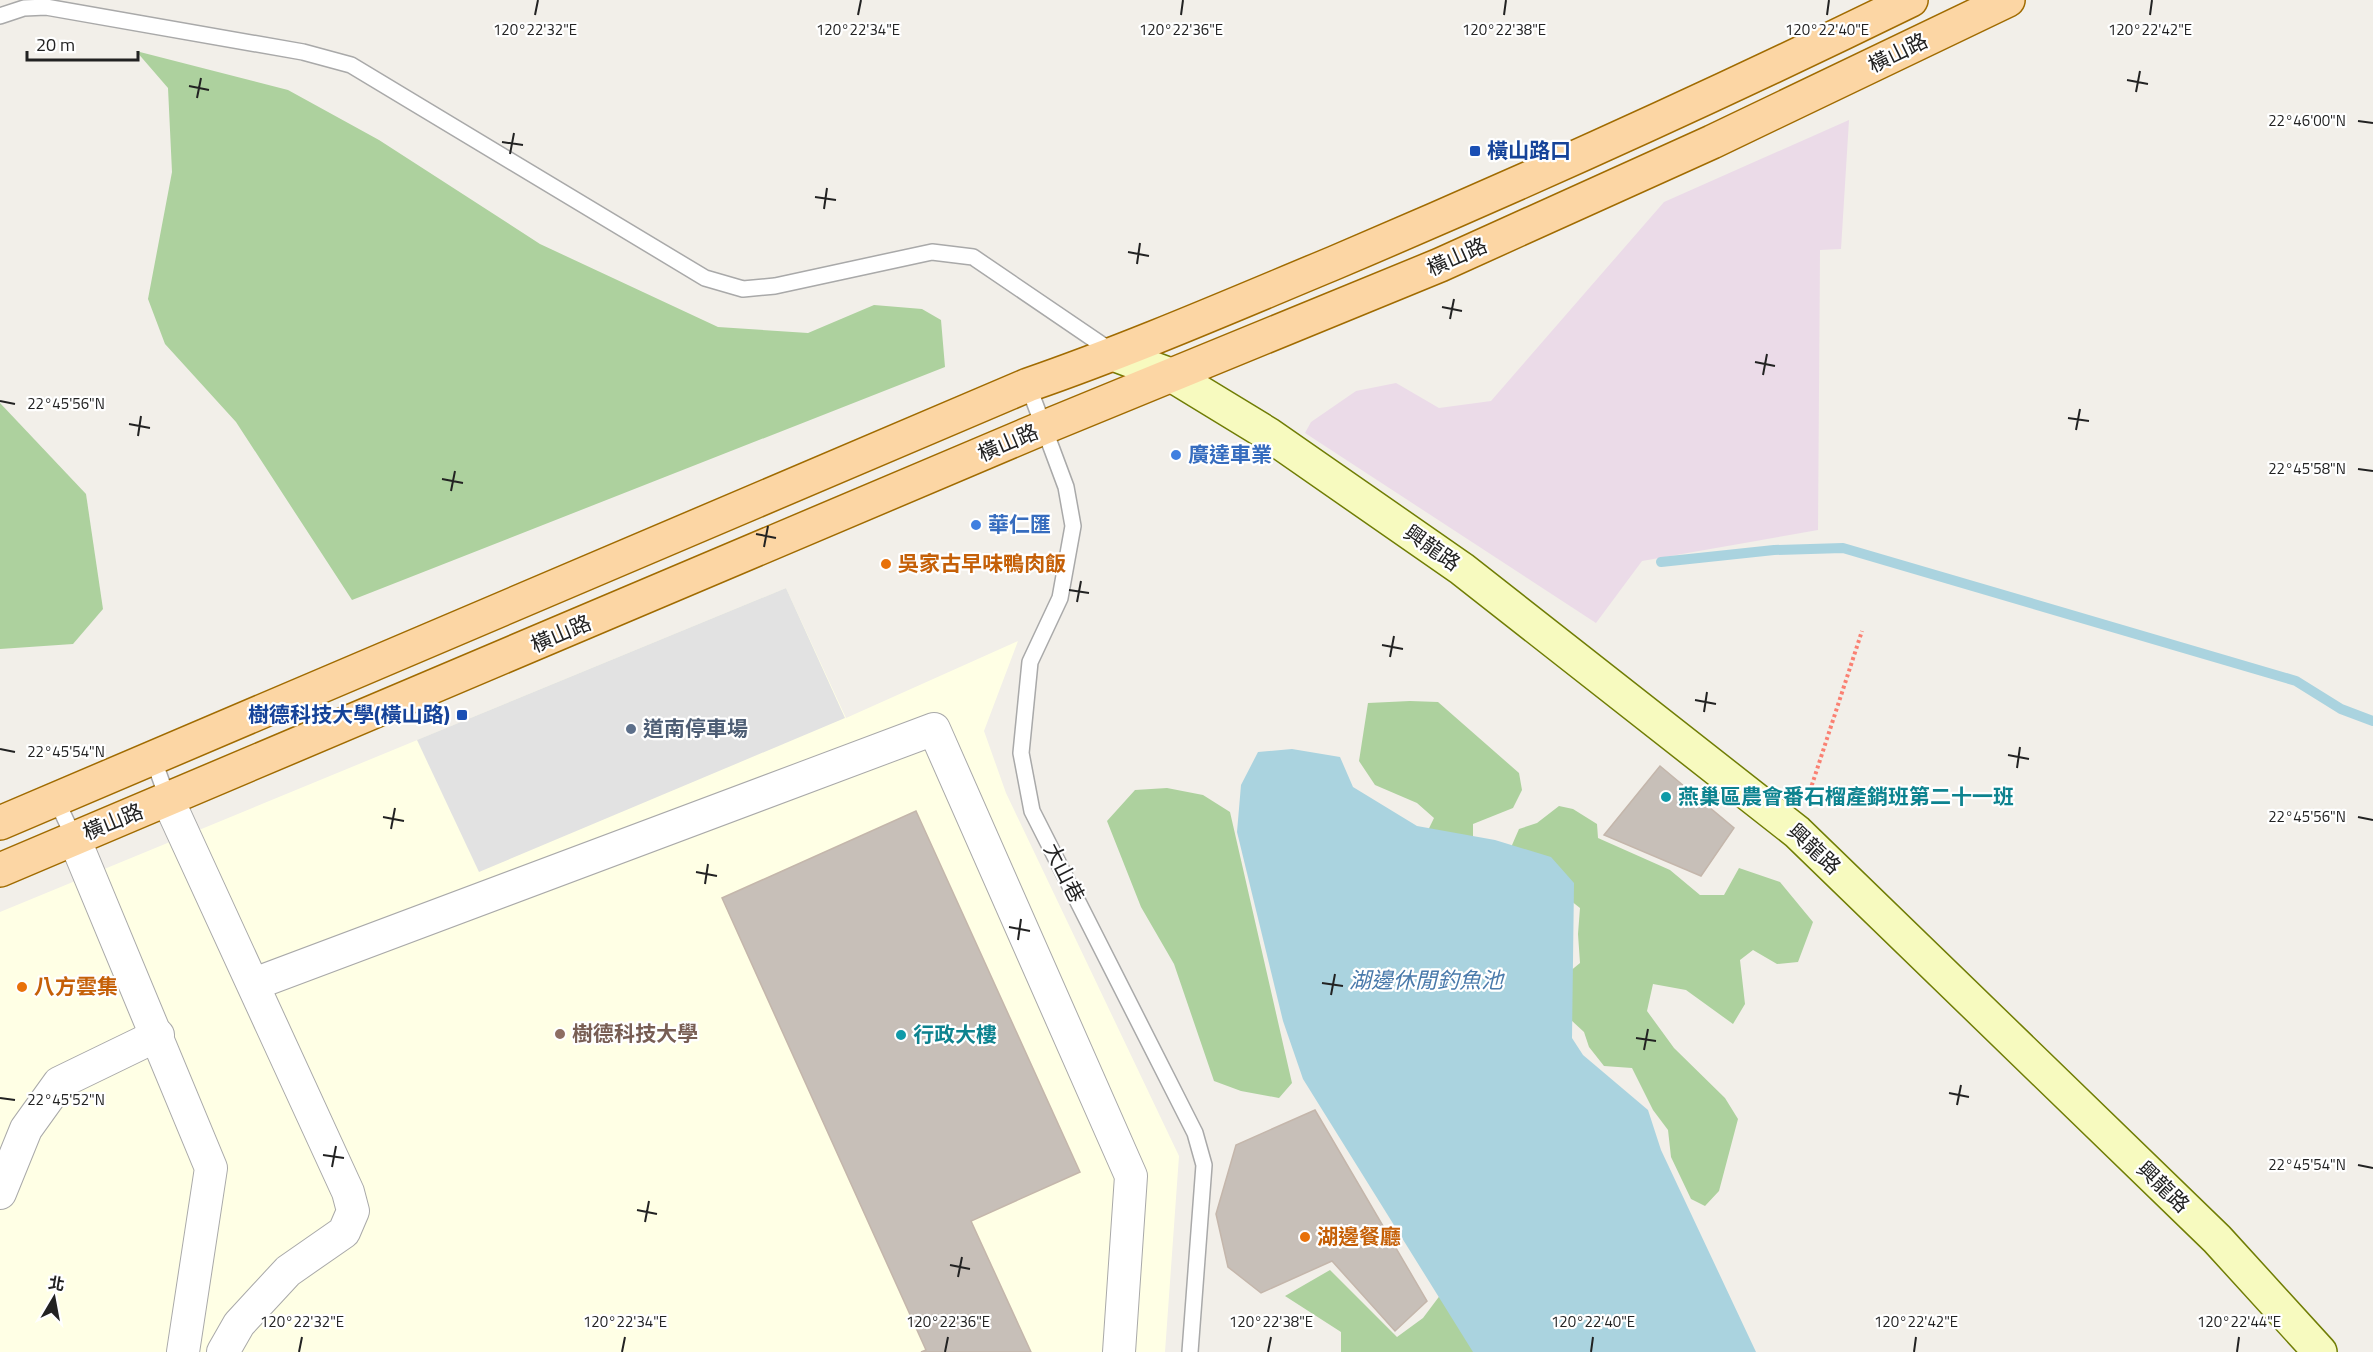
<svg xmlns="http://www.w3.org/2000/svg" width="2373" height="1352" font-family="'Titillium Web','Noto Sans TC',sans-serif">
	<rect width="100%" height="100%" fill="#f2efe9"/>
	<!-- industrial -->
	<polygon fill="#ebdbe8" points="1849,120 1841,249 1820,250 1818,530 1642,561 1596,623 1305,433 1311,422 1356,391 1396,383 1439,408 1491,401 1664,202"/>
	<!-- education -->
	<polygon fill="#ffffe5" points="786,588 846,718 1018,641 984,731 1006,793 1179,1156 1165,1352 0,1352 0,912"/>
	<!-- forest -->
	<g fill="#add19e">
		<polygon points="136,51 288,90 379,140 540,244 718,327 808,333 874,305 922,309 941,320 945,367 352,600 236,422 165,344 148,299 172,172 168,88"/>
		<polygon points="0,403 86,494 103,609 73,644 0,649"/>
		<polygon points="1410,701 1438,702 1519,773 1522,790 1513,808 1473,824 1473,850 1420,847 1434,818 1417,803 1375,785 1359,761 1368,703"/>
		<polygon points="1167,788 1203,795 1230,812 1292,1083 1279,1098 1241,1091 1214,1081 1174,964 1141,907 1107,821 1135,790"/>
		<polygon points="1559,806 1573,809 1597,824 1598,838 1670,870 1700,895 1724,895 1739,868 1780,882 1813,922 1798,962 1777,964 1753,950 1740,960 1745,1004 1733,1024 1686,990 1653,984 1647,1011 1674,1048 1725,1098 1738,1119 1719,1191 1705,1206 1691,1199 1671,1157 1668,1130 1653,1110 1632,1068 1604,1066 1589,1047 1584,1032 1558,1008 1563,977 1580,963 1578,934 1580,908 1509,852 1519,829 1537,823"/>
		<polygon points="1330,1270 1397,1337 1423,1318 1444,1290 1503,1352 1341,1352 1341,1332 1285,1296"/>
	</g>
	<!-- parking -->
	<polygon fill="#e2e2e2" points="786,588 845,718 479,872 417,740"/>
	<!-- water -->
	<polygon fill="#aad3df" points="1292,749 1340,757 1353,787 1417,826 1495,840 1551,857 1574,883 1572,1038 1583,1055 1648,1110 1661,1150 1756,1352 1473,1352 1303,1079 1283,1021 1237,832 1241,785 1258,752"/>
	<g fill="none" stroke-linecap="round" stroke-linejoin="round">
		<!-- stream -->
		<polyline stroke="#aad3df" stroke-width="10" points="1661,562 1774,550 1843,548 2296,681 2341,709 2373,721"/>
	</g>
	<!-- building -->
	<g fill="#c7bfb8" stroke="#c4b6ab" stroke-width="1.5">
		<polygon points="1660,766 1734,828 1701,876 1604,835"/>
		<polygon points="916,811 1080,1172 971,1221 1031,1352 921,1352 926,1350 722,898"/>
		<polygon points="1315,1110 1427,1301 1395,1331 1332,1261 1261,1293 1228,1267 1216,1214 1236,1145"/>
	</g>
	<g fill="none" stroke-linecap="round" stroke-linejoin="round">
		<defs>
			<g id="lane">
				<polyline points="0,16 24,8 46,7 303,52 351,65 705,278 743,289 775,286 932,252 973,257 1114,353"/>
				<polyline points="1028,385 1066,487 1073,526 1060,598 1030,662 1021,753 1032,811 1195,1133 1204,1165 1190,1352"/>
				<polyline points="153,758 168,800"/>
				<polyline points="56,799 74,838"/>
			</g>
			<g id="street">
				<polyline points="168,800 348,1192 353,1211 344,1232 288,1271 239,1324 223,1352"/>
				<polyline points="74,838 211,1168 183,1352"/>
				<polyline points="254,984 934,729 1131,1176 1119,1352"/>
				<polyline points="0,1193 26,1129 59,1083 158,1035"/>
			</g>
			<polyline id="secondary" points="1116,355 1173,376 1268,434 1462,569 1797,832 2217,1239 2320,1352"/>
			<g id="primary">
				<path d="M0 823 1028 385C1132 349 1233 305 1334 263 1529 180 1721 93 1911 0"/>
				<polyline points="0,870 1045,427 1440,265 1712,142 2008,0"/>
			</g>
		</defs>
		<!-- lane casing -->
		<use href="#lane" stroke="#a9a9a9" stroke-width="18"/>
		<!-- street casing -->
		<use href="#street" stroke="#a9a9a9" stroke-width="34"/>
		<!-- secondary casing -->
		<use href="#secondary" stroke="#707d05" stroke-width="36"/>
		<!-- primary casing -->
		<use href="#primary" stroke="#a06b00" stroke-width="36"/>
		<!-- path -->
		<polyline stroke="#fa8072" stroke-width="4" stroke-dasharray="3 3" stroke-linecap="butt" points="1808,797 1862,631"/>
		<!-- lane -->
		<use href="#lane" stroke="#fff" stroke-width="15"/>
		<!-- street -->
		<use href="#street" stroke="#fff" stroke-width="32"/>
		<!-- secondary -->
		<use href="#secondary" stroke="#f7fabf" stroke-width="33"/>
		<!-- primary -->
		<use href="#primary" stroke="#fcd6a4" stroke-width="33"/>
	</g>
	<!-- ticks -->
	<path fill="none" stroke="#222" stroke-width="2" d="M535 15 538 0M858 15 861 0M1181 15 1183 0M1504 15 1506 0M1827 15 1829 0M2150 15 2152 0M2127 80 2148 84M189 86 209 90M2136 92 2140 71M197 98 201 78M2358 121 2373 123M502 142 523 145M510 154 514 133M815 197 836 200M824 209 827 188M1128 252 1149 256M1137 264 1140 243M1442 307 1462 311M1450 319 1454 299M1755 362 1775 366M1763 375 1767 354M0 401 15 404M2068 418 2089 421M129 424 150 428M2076 430 2080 409M138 436 141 416M2358 469 2373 471M442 479 463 483M451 491 455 471M756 534 776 538M764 547 768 526M1069 590 1089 593M1077 602 1081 581M1382 645 1403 649M1390 657 1394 636M1695 700 1716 704M1704 712 1707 692M0 749 15 752M2008 755 2029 759M2017 768 2020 747M383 817 404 821M2358 817 2373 820M391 829 395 808M696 872 717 876M705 884 708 864M1009 927 1030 931M1018 940 1021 919M1322 983 1343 986M1331 995 1335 974M1636 1038 1656 1041M1644 1050 1648 1029M1949 1093 1969 1097M0 1098 15 1100M1957 1105 1961 1085M323 1155 344 1158M2358 1165 2373 1168M332 1167 336 1146M637 1210 657 1214M645 1222 649 1201M950 1265 970 1269M958 1277 962 1257M299 1352 302 1337M622 1352 625 1337M945 1352 948 1337M1268 1352 1271 1337M1591 1352 1593 1337M1914 1352 1916 1337M2237 1352 2239 1337"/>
	<!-- markers -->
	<g fill="#1a4fb4" stroke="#fff" stroke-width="2">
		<rect x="1469" y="145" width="12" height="12" rx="3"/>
		<rect x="456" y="709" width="12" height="12" rx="3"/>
	</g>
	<g fill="#3f7fe0" stroke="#fff" stroke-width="2">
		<circle cx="1176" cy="455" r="6"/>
		<circle cx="976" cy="525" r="6"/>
	</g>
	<g fill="#e8710a" stroke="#fff" stroke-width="2">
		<circle cx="886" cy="564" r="6"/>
		<circle cx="22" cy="987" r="6"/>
		<circle cx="1305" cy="1237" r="6"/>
	</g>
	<circle fill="#5c6f8a" stroke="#fff" stroke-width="2" cx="631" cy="729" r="6"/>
	<g fill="#0f9aa8" stroke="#fff" stroke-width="2">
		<circle cx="1666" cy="797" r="6"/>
		<circle cx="901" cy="1035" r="6"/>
	</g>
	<circle fill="#8d6e63" stroke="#fff" stroke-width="2" cx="560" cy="1034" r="6"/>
	<g text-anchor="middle" stroke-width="4.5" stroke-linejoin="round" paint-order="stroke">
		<!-- street labels -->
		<g font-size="21" fill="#222" stroke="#fff">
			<text transform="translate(1898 53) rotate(-26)" y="7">橫山路</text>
			<text transform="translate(1457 257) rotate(-24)" y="7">橫山路</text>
			<text transform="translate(1008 443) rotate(-23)" y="7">橫山路</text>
			<text transform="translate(1432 548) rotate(35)" y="7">興龍路</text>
			<text transform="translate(561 634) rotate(-23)" y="7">橫山路</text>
			<text transform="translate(113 822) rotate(-22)" y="7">橫山路</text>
			<text transform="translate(1814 849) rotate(43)" y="7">興龍路</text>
			<text transform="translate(1064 873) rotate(63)" y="7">大山巷</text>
			<text transform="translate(2163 1187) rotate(44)" y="7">興龍路</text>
		</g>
		<!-- transit labels -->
		<g font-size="21" font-weight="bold" fill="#164399" stroke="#fff" text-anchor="start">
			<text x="1487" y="158">橫山路口</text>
			<text x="450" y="722" text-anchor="end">樹德科技大學(橫山路)</text>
		</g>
		<!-- shop labels -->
		<g font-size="21" font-weight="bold" fill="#366cbe" stroke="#fff" text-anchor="start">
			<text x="1188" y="462">廣達車業</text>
			<text x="988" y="532">華仁匯</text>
		</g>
		<!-- food labels -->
		<g font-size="21" font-weight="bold" fill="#c56008" stroke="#fff" text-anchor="start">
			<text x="898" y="571">吳家古早味鴨肉飯</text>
			<text x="34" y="994">八方雲集</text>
			<text x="1317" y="1244">湖邊餐廳</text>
		</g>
		<!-- service labels -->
		<g font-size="21" font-weight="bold" fill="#4e5e75" stroke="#fff" text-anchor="start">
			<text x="643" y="736">道南停車場</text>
		</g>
		<!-- culture labels -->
		<g font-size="21" font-weight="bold" fill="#0d838f" stroke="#fff" text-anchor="start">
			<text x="1678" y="804">燕巢區農會番石榴產銷班第二十一班</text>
			<text x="913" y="1042">行政大樓</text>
		</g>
		<!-- education labels -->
		<g font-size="21" font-weight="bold" fill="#785e54" stroke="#fff" text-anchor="start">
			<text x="572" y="1041">樹德科技大學</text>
		</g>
		<!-- water labels -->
		<g font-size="22" font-style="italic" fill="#4a7aab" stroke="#fff">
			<text x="1426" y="988">湖邊休閒釣魚池</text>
		</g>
	</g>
	<g font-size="15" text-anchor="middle" fill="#222" stroke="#fff" stroke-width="4.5" stroke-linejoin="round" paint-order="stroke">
		<text x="535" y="35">120°22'32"E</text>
		<text x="858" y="35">120°22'34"E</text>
		<text x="1181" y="35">120°22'36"E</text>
		<text x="1504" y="35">120°22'38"E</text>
		<text x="1827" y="35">120°22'40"E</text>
		<text x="2150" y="35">120°22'42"E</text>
		<text x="2307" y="126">22°46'00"N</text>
		<text x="66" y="409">22°45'56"N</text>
		<text x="2307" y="474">22°45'58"N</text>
		<text x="66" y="757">22°45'54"N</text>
		<text x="2307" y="822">22°45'56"N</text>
		<text x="66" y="1105">22°45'52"N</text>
		<text x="2307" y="1170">22°45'54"N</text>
		<text x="302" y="1327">120°22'32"E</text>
		<text x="625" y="1327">120°22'34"E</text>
		<text x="948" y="1327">120°22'36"E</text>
		<text x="1271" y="1327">120°22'38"E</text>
		<text x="1593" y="1327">120°22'40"E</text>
		<text x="1916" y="1327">120°22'42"E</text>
		<text x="2239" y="1327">120°22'44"E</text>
	</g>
	<!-- north arrow -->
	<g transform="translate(54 1298) rotate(10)" stroke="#ffffff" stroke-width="4.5" paint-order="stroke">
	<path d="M0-4.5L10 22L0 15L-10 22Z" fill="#222222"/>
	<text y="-9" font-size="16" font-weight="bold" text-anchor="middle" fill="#222222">北</text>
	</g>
	<!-- scale -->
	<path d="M27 51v9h111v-9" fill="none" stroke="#222222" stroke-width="3"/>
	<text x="36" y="51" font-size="18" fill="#222222" stroke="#ffffff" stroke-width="4.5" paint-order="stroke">20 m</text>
</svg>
